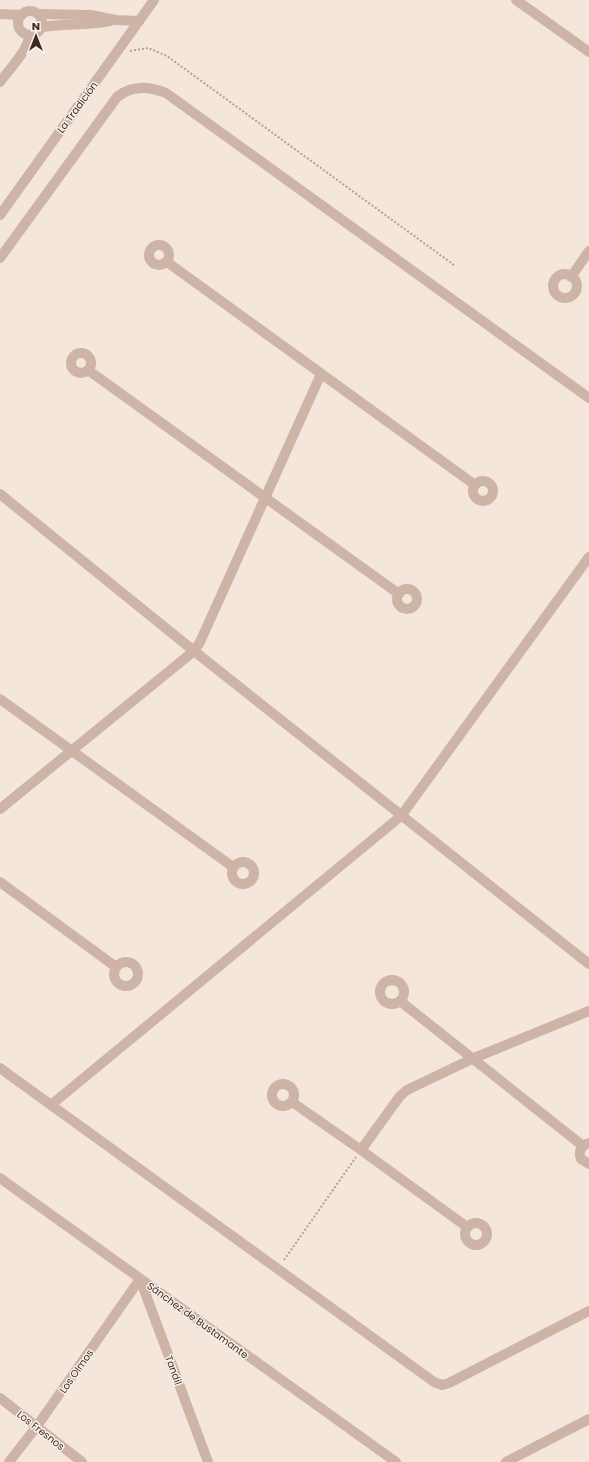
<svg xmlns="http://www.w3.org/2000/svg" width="589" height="1462" font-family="Poppins,sans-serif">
	<rect width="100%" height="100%" fill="#f4e6db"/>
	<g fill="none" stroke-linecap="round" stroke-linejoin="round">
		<!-- path -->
		<g stroke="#b99e90" stroke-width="2" stroke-dasharray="2 2" stroke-linecap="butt">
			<polyline points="130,51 148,48 167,56 454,265"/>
			<polyline points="284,1260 356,1157"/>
		</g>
		<!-- minor -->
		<g stroke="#cdb4a6" stroke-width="10">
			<polyline points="516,0 589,52"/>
			<circle cx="30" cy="23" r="12"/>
			<polyline points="0,14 22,15"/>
			<polyline points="39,14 91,15 116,20 139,21"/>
			<path d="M42 27C65 23 86 26 110 21"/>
			<path d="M0 82C11 67 26 53 30 35"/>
			<polyline points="0,215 154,0"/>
			<circle cx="159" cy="255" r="10"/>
			<path d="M0 258 117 97C132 85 149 86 166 93L589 398"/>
			<polyline points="167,262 475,485"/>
			<circle cx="565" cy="286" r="12"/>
			<polyline points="571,277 589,251"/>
			<circle cx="81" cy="363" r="10"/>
			<polyline points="88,370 399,594"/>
			<circle cx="483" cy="491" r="10"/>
			<polyline points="0,494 194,651 589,964"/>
			<circle cx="407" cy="599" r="10"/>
			<polyline points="0,699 233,867"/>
			<polyline points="0,809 194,651 200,642 321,374"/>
			<circle cx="243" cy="873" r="11"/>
			<polyline points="0,882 116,967"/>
			<circle cx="126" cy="974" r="12"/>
			<circle cx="392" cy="992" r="12"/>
			<polyline points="400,1001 583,1146"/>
			<polyline points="0,1068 434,1382 442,1385 449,1383 589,1311"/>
			<circle cx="283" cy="1095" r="11"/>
			<polyline points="292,1102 361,1150 467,1227"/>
			<polyline points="51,1105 401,816 589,557"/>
			<path d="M589 1143C581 1145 578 1152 581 1159L589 1164"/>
			<polyline points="361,1150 400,1096 407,1090 474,1058 589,1011"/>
			<polyline points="0,1178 396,1462"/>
			<circle cx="476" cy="1234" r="11"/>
			<polyline points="140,1279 208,1462"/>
			<polyline points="0,1398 82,1462"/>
			<polyline points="9,1462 37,1426 140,1279"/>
			<polyline points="506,1462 589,1419"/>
		</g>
	</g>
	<g text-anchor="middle" stroke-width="3" stroke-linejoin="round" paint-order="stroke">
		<!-- street labels -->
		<g font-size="10" fill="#382b27" stroke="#fbf1e8">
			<text transform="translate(77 107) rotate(-54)" y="4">La Tradición</text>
			<text transform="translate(198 1320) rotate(36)" y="4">Sánchez de Bustamante</text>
			<text transform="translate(174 1370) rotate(70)" y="4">Tandil</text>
			<text transform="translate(76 1371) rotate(-55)" y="4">Los Olmos</text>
			<text transform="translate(41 1430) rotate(38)" y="4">Los Fresnos</text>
		</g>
	</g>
	<!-- north arrow -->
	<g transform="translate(36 36)" stroke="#fbf1e8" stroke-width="3" paint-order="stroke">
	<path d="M0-3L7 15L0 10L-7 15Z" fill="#382b27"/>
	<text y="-6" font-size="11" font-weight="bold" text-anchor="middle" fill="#382b27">N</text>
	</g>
</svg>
